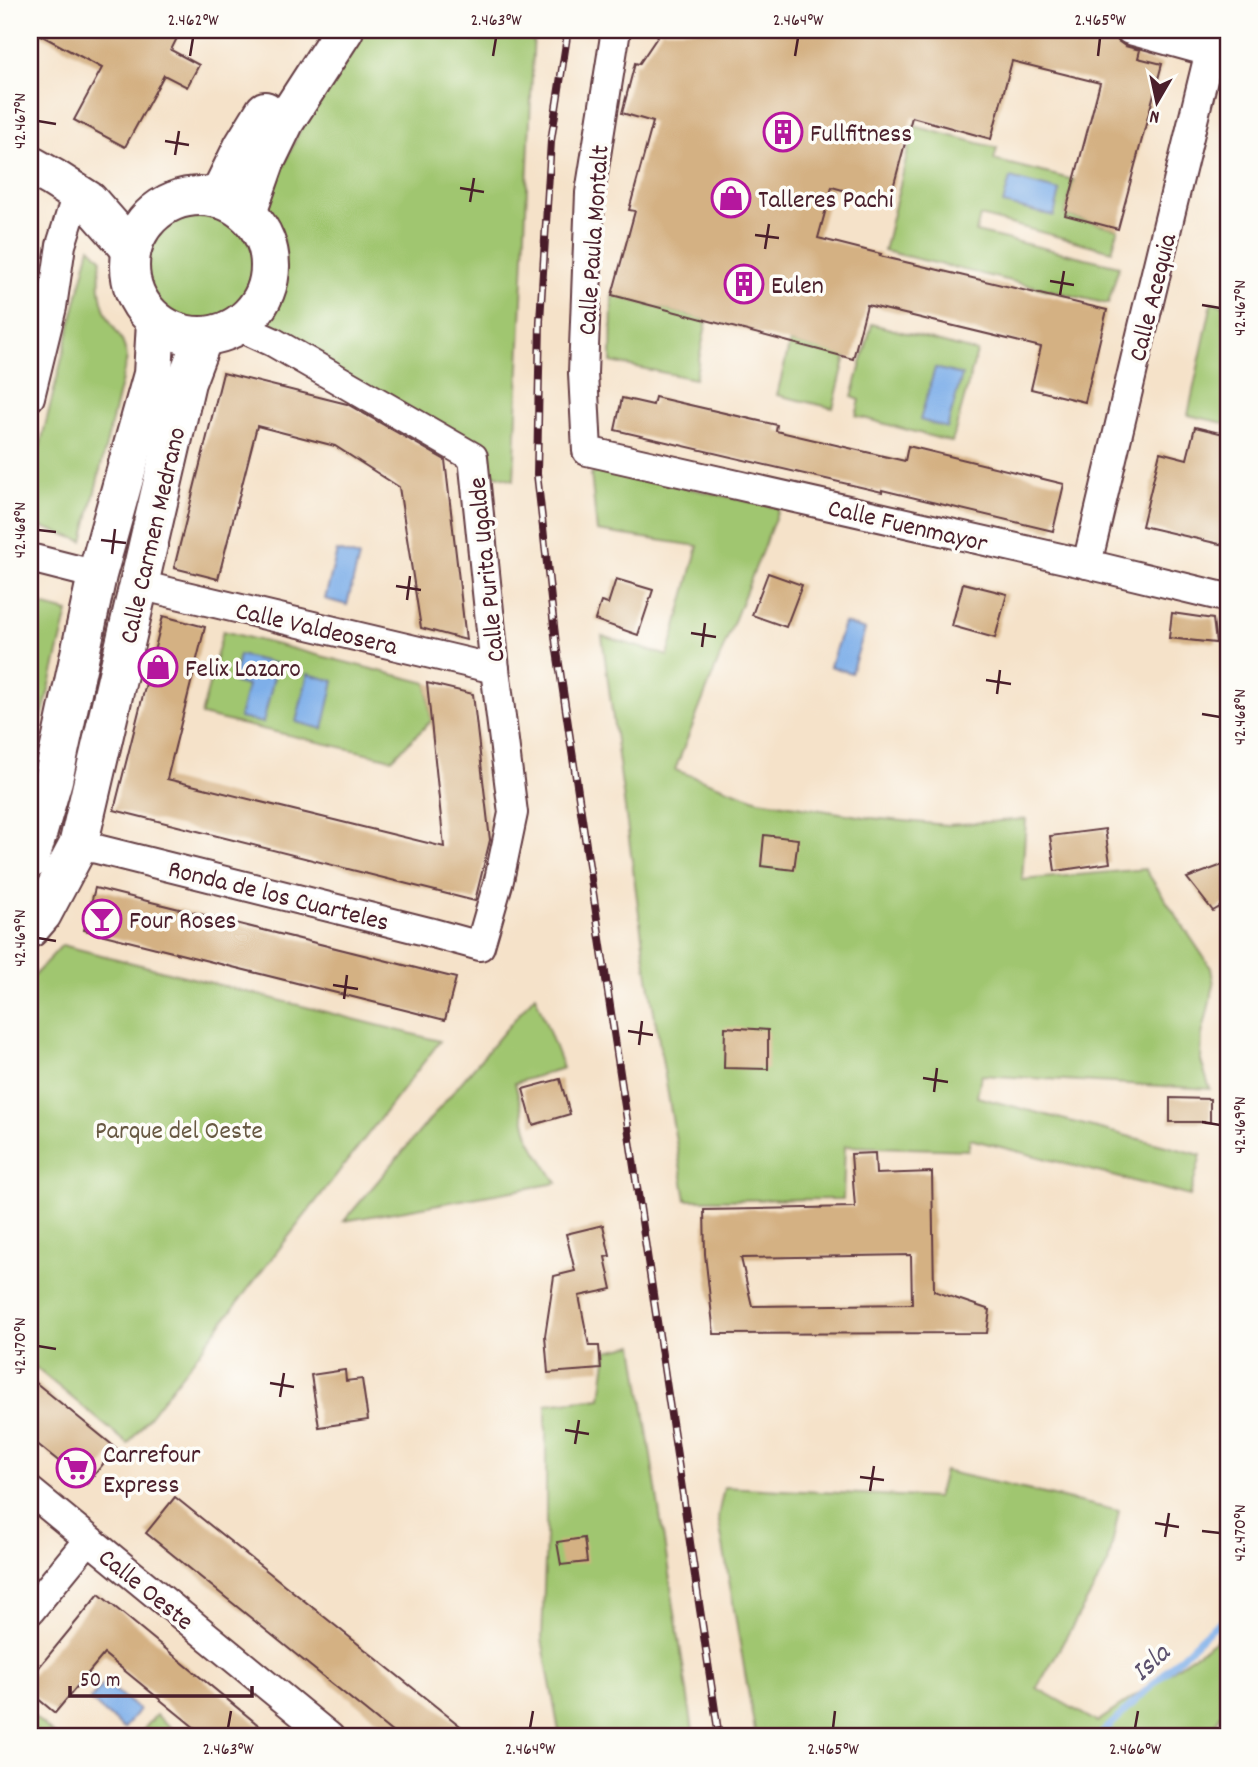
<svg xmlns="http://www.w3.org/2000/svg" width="1258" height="1767" font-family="Dekko,sans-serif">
	<rect width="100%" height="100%" fill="#fdfcf7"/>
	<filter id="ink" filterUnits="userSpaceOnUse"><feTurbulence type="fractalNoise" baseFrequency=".0143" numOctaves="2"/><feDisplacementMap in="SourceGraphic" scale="14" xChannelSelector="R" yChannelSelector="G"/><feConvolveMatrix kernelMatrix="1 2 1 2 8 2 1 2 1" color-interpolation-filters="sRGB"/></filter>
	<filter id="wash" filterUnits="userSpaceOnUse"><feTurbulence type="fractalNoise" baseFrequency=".00686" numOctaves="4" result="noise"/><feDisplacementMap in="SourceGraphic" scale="28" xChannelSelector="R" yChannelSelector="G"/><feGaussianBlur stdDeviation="1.57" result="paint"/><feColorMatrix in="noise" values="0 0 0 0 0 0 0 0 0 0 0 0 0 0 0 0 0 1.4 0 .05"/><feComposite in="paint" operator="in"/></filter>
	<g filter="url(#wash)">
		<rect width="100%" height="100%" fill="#f5e2c9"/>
		<!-- green -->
		<g fill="#a0c670" stroke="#75724e" stroke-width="2">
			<polygon points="346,30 534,30 514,480 482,471 265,331 278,299 284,242 265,206"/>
			<polygon points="914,126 997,148 994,160 1074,180 1065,215 1118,229 1112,251 980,216 976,232 1119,266 1108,304 884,251"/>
			<circle cx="201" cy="266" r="54"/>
			<path d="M90 247 101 258C99 277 98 295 106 313 114 332 123 334 127 358L83 541 30 523V486Z"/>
			<polygon points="612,295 707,320 695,379 611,362"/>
			<polygon points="1212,302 1228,306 1228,424 1188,415"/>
			<polygon points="872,324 977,352 952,442 856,416 860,400 852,397"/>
			<polygon points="790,342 846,356 833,408 777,395"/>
			<polygon points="601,469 779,508 675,770 759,800 871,818 947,825 1026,819 1022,880 1145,869 1211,968 1214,985 1202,1035 1201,1061 1210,1089 981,1075 977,1097 1201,1155 1190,1196 970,1139 968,1150 845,1146 843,1199 686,1200 645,959 602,636 668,656 698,546 597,531 591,474"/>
			<polygon points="30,602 68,612 30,766"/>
			<polygon points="223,631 427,683 431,721 392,759 201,715"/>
			<polygon points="62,945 440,1041 128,1444 30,1363 30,980"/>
			<polygon points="535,995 563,1068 515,1083 530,1140 557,1183 344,1221"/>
			<polygon points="634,1345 694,1737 560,1737 542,1639 546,1535 546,1404 601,1398 607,1351"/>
			<polygon points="944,1471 1119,1511 1108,1564 1037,1688 1097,1722 1228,1632 1228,1704 1226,1705 1208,1737 756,1737 718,1516 724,1487 937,1498"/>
			<polygon points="30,1714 58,1737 30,1737"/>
			<polygon points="156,1715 183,1737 137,1737"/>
		</g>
		<!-- water -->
		<g fill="#7eafe9" stroke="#64678a" stroke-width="2">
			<polygon points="1010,178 1060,191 1054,216 1003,204"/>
			<polygon points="935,368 962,375 947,428 920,420"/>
			<polygon points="337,551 359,557 347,605 325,599"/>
			<polygon points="844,623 865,630 851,673 830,666"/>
			<polygon points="239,655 277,664 263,723 239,718 247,686 233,682"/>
			<polygon points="308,674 334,681 323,729 296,722"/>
			<polygon points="105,1682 139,1710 124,1729 90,1700"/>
		</g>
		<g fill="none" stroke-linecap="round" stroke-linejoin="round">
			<!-- stream -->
			<polyline stroke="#7eafe9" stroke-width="7" points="1098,1737 1205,1634 1228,1615"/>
		</g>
		<g id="blocks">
			<!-- building -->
			<g fill="#d4b183" fill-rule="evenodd">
				<polygon points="31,30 181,30 171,50 199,65 187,87 164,75 125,147 74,120 102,68"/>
				<polygon points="662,30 1102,30 1114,33 1118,41 1125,46 1140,50 1138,58 1162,64 1118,229 1065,215 1100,83 1012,61 991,139 912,117 889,203 832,187 818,238 881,254 880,256 1107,310 1085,402 1031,389 1041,347 867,305 853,359 612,295 635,211 629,210 653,122 622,113 635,63 639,64"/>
				<polygon points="223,373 347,404 445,460 466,640 421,628 399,487 335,446 257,426 218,579 174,568"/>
				<polygon points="655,397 777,425 776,431 905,461 908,446 1064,484 1053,531 882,490 882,492 615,430 622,398 653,405"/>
				<polygon points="1195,427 1228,435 1228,546 1142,526 1160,452 1187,459"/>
				<polygon points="768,573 802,585 786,627 752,615"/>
				<polygon points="616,579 653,590 638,635 595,620 601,602 608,604"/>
				<polygon points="963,583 1007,594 995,638 952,626"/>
				<polygon points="1172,613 1213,619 1216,643 1169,638"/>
				<polygon points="163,616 205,627 167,779 444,847 427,683 473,694 490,840 475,901 114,810"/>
				<polygon points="1105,829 1110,863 1055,871 1050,836"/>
				<polygon points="764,835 798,839 794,870 761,866"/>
				<polygon points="1228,863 1228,902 1213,911 1187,878"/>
				<polygon points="95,888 456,978 445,1020 84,930"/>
				<polygon points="725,1027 768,1030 768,1069 724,1068"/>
				<polygon points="560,1079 570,1114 533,1125 523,1089"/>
				<polygon points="1170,1098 1210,1099 1210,1122 1170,1122"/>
				<path d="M875 1153 876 1174 932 1172 934 1291 990 1310 987 1333 714 1334 705 1254 704 1210 855 1207 851 1154ZM911 1255 912 1304 752 1306 741 1258Z"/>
				<polygon points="603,1225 610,1256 605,1257 612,1289 579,1296 589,1346 599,1346 601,1369 548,1373 545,1336 554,1276 575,1271 566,1234"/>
				<polygon points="345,1370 346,1381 362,1379 368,1420 319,1427 311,1375"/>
				<polygon points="30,1378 116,1448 87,1484 30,1438"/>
				<polygon points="175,1497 474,1737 398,1737 146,1533"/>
				<polygon points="584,1538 587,1562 561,1565 557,1542"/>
				<polygon points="99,1594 273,1737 206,1737 104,1654 55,1713 30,1692 30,1678"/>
			</g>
		</g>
	</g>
	<g filter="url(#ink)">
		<use href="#blocks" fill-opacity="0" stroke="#643c43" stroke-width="2"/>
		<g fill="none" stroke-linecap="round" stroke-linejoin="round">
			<defs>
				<g id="street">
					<polyline points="616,30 590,193 583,373 587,451 1087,564 1228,598"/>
					<polyline points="1130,30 1210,52"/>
					<polyline points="30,397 52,307 61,245 77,194"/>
					<polyline points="30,558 97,575"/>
					<polyline points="1087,564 1146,314 1215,30"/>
					<polyline points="139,585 495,669"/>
					<polyline points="78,846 97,849 429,932 480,946 499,880 513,813 495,669 473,457 273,342 238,326"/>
					<polyline points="30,1491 330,1737"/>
					<polyline points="30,1611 88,1540"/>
				</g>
				<g id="primary">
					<polyline points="30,165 53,178 89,201 131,249"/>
					<circle cx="200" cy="266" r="70"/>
					<polyline points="218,198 243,147 265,111"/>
					<polyline points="247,213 265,162 285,121 344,30"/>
					<polyline points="30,859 53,780 97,575 153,374 156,322"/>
					<polyline points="30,928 42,914 78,846 186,382 203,337"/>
				</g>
			</defs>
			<!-- street casing -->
			<use href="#street" stroke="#643c43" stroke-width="32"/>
			<!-- primary casing -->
			<use href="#primary" stroke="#643c43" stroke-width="42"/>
			<!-- street -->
			<use href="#street" stroke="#fff" stroke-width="28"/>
			<!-- primary -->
			<use href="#primary" stroke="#fff" stroke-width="38"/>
			<defs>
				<polyline id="rail" points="568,30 551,141 540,321 537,474 556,644 719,1737"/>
			</defs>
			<!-- rail casing -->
			<use href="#rail" stroke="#4a1f2b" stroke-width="8"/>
			<!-- rail -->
			<use href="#rail" stroke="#fdfcf7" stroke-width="5" stroke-dasharray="16" stroke-linecap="butt"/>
		</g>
	</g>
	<!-- ticks -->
	<path fill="none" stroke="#4a1f2b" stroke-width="2.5" d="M190 56 193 38M493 56 496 38M795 56 798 38M1098 56 1100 38M38 121 56 124M165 141 189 145M175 155 179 131M460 188 484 192M470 202 474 178M755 235 779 238M765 249 769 224M1050 281 1074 285M1060 295 1064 271M1202 305 1220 308M38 530 56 532M101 540 126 543M112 554 115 529M396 586 421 590M407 600 410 576M691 633 716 637M702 647 705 623M986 680 1011 684M997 694 1000 670M1202 714 1220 717M38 938 56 941M333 985 358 989M344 999 347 975M628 1031 653 1035M639 1045 642 1021M923 1078 948 1082M934 1092 937 1068M1202 1122 1220 1125M38 1346 56 1349M270 1383 294 1387M280 1397 284 1373M565 1430 589 1434M575 1444 579 1420M860 1477 884 1480M870 1491 874 1466M1155 1523 1179 1527M1202 1531 1220 1533M1165 1537 1169 1513M228 1728 231 1711M530 1728 533 1711M833 1728 835 1711M1135 1728 1138 1711"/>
	<!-- icons -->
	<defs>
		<symbol id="building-ring" viewBox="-11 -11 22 22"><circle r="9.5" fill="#fdfcf7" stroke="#b5179e" stroke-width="1.5"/><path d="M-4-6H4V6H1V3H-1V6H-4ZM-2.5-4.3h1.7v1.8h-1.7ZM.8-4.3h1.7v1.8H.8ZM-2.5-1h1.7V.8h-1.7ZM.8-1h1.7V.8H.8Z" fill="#b5179e"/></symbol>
		<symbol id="shop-ring" viewBox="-11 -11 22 22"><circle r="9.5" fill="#fdfcf7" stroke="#b5179e" stroke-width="1.5"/><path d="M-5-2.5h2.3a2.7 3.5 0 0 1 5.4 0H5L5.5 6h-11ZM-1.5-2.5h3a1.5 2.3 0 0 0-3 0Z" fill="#b5179e"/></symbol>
		<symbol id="bar-ring" viewBox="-11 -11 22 22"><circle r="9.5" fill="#fdfcf7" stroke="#b5179e" stroke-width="1.5"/><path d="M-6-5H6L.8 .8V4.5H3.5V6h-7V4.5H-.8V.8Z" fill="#b5179e"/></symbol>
		<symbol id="supermarket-ring" viewBox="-11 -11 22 22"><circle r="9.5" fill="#fdfcf7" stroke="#b5179e" stroke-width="1.5"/><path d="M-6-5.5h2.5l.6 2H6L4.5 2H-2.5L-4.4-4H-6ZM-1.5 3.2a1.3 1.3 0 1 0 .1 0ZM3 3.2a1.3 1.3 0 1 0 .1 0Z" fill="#b5179e"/></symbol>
	</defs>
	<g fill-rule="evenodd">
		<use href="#building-ring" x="761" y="110" width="44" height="44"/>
		<use href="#shop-ring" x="709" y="176" width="44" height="44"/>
		<use href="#building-ring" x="722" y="262" width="44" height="44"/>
		<use href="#shop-ring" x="136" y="645" width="44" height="44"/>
		<use href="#bar-ring" x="80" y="897" width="44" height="44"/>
		<use href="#supermarket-ring" x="54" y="1446" width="44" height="44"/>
	</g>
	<g text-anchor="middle" stroke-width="7" stroke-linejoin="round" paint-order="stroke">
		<!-- poi labels -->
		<g font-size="26" fill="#4a1f2b" stroke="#fdfcf7" text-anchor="start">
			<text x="810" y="141">Fullfitness</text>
			<text x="758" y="207">Talleres Pachi</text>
			<text x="771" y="293">Eulen</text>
			<text x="185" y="676">Felix Lazaro</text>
			<text x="129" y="928">Four Roses</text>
			<text x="103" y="1462">Carrefour<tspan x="103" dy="30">Express</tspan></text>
		</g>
		<!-- street labels -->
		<g font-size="26" fill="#4a1f2b" stroke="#fdfcf7">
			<text transform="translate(592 240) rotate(-86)" y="9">Calle Paula Montalt</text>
			<text transform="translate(1151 297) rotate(-76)" y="9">Calle Acequia</text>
			<text transform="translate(908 524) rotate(13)" y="9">Calle Fuenmayor</text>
			<text transform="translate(151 535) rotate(-77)" y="9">Calle Carmen Medrano</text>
			<text transform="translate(485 570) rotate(-96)" y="9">Calle Purita Ugalde</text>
			<text transform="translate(317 627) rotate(13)" y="9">Calle Valdeosera</text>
			<text transform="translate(279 894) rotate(14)" y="9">Ronda de los Cuarteles</text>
			<text transform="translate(147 1588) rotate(39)" y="9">Calle Oeste</text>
		</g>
		<!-- park labels -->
		<g font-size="26" fill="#685943" stroke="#fdfcf7">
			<text x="179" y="1138">Parque del Oeste</text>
		</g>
		<!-- water labels -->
		<g font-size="28" font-style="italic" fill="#5c516e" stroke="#fdfcf7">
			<text transform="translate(1149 1661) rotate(-43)" y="10">Isla</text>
		</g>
	</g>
	<!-- margin -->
	<rect width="1258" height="1767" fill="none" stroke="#fdfcf7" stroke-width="77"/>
	<!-- north arrow -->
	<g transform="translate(1157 102) rotate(189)" stroke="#fdfcf7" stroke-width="5" paint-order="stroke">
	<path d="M0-5L12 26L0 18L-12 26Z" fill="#4a1f2b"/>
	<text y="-10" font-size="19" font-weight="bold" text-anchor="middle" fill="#4a1f2b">N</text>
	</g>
	<!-- scale -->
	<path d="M70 1686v10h182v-10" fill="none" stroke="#4a1f2b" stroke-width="3.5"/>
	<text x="80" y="1686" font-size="21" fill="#4a1f2b" stroke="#fdfcf7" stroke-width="5" paint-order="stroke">50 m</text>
	<rect x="38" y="38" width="1182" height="1690" fill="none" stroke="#4a1f2b" stroke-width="2.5"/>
	<g font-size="18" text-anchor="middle" fill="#4a1f2b">
		<text x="193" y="25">2.462°W</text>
		<text x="496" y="25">2.463°W</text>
		<text x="798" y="25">2.464°W</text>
		<text x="1100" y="25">2.465°W</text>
		<text transform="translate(19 121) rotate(-90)" y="6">42.467°N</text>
		<text transform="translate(1239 308) rotate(-90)" y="6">42.467°N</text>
		<text transform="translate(19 530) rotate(-90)" y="6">42.468°N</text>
		<text transform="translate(1239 717) rotate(-90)" y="6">42.468°N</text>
		<text transform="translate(19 938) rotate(-90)" y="6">42.469°N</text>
		<text transform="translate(1239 1125) rotate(-90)" y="6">42.469°N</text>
		<text transform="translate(19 1346) rotate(-90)" y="6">42.470°N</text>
		<text transform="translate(1239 1533) rotate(-90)" y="6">42.470°N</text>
		<text x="228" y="1754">2.463°W</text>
		<text x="530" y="1754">2.464°W</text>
		<text x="833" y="1754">2.465°W</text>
		<text x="1135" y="1754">2.466°W</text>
	</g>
</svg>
